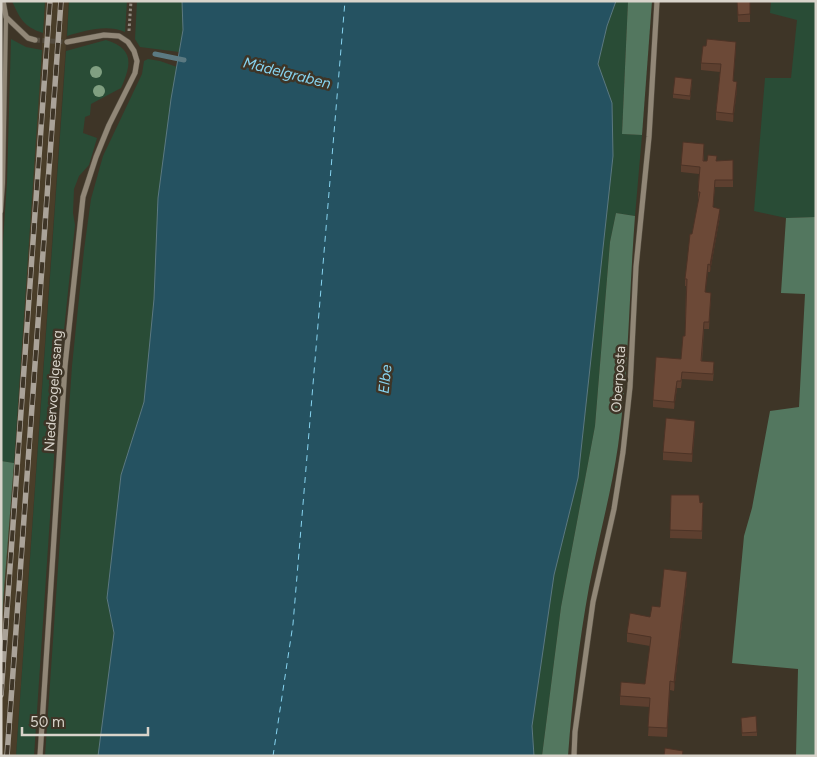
<svg xmlns="http://www.w3.org/2000/svg" width="817" height="757" font-family="Figtree,sans-serif">
	<rect width="100%" height="100%" fill="#3e3527"/>
	<!-- built -->
	<polygon fill="#4a3e29" points="45,1 69,1 16,756 1,756 1,628 14,463"/>
	<!-- green -->
	<g fill="#294c36">
		<path d="M12 1H45L43 33C24 27 20 19 12 1Z"/>
		<path d="M69 1H127L125 32C106 24 85 31 67 36Z"/>
		<polygon points="137,1 182,1 183,30 179,52 140,47 135,39"/>
		<polygon points="616,1 628,1 622,134 642,135 635,216 616,213 610,242 595,426 561,607 542,756 534,756 532,726 554,575 578,478 613,156 612,103 598,64 607,26"/>
		<polygon points="771,1 816,1 816,217 786,218 754,211 765,78 791,78 797,20 770,13"/>
		<polygon points="11,39 26,47 42,50 14,463 1,461 1,271 7,182"/>
		<path d="M106 40C135 49 131 65 121 88L91 104 90 115 85 117 83 133 97 138 89 165 79 176 74 189 73 213 75 225 60 368 34 756H16L66 51Z"/>
		<polygon points="148,59 160,61 177,67 158,198 154,299 144,402 121,475 107,598 114,633 98,756 45,756 72,366 84,250 91,199 103,156 142,74 144,61"/>
	</g>
	<!-- forest -->
	<g fill="#53775f">
		<polygon points="628,1 652,1 642,135 622,134"/>
		<path d="M616 213 635 216C629 293 629 370 618 446 611 494 598 540 589 587 579 642 572 700 568 756H542L561 607 595 426 610 242Z"/>
		<polygon points="816,217 816,756 796,756 798,669 732,663 744,536 752,508 770,411 799,407 805,294 781,293 786,218"/>
		<polygon points="1,461 14,463 1,628"/>
	</g>
	<!-- water -->
	<polygon fill="#255261" stroke="#5b7981" points="182,1 616,1 607,26 598,64 612,103 613,156 578,478 554,575 532,726 534,756 98,756 114,633 107,598 121,475 144,402 154,299 158,198 171,99 183,30"/>
	<g fill="none" stroke-linecap="round" stroke-linejoin="round">
		<!-- stream -->
		<polyline stroke="#5b7981" stroke-width="5" points="155,54 184,60"/>
		<!-- ferry -->
		<polyline stroke="#87d4f0" stroke-width="1" stroke-dasharray="6 5" stroke-linecap="butt" points="273,756 293,624 345,1"/>
		<!-- street-tunnel -->
		<polyline stroke="#554d40" stroke-width="5" stroke-dasharray="5 2.5" stroke-linecap="butt" points="35,40 67,42"/>
		<defs>
			<polyline id="lane" points="1,211 3,183 6,17"/>
			<g id="street">
				<polyline points="3,1 6,17 28,38 35,40"/>
				<polyline points="40,756 65,366 83,197 96,157 109,125 135,73 137,61 134,51 128,42 119,36 104,35 67,42"/>
				<polyline points="574,756 575,732 593,602 614,509 623,452 630,387 636,267 649,137 657,1"/>
			</g>
		</defs>
		<!-- lane casing -->
		<use href="#lane" stroke="#5b5447" stroke-width="5"/>
		<!-- street casing -->
		<use href="#street" stroke="#5b5447" stroke-width="6"/>
		<!-- path -->
		<polyline stroke="#90897e" stroke-width="3" stroke-dasharray="2.5 2.5" stroke-linecap="butt" points="129,31 131,1"/>
		<!-- lane -->
		<use href="#lane" stroke="#918777" stroke-width="4"/>
		<!-- street -->
		<use href="#street" stroke="#918777" stroke-width="5"/>
		<defs>
			<g id="rail">
				<polyline points="1,695 50,1"/>
				<polyline points="7,756 61,1"/>
			</g>
		</defs>
		<!-- rail casing -->
		<use href="#rail" stroke="#aaa399" stroke-width="5.5"/>
		<!-- rail -->
		<use href="#rail" stroke="#3e3527" stroke-width="4" stroke-dasharray="11" stroke-linecap="butt"/>
	</g>
	<!-- trees -->
	<g fill="#809f81">
		<circle cx="96" cy="72" r="6"/>
		<circle cx="99" cy="91" r="6"/>
	</g>
	<!-- wall -->
	<g fill="#5d3f2f">
		<polygon points="737,1 750,1 750,22 738,22"/>
		<polygon points="736,49 733,81 737,89 733,122 716,120 716,112 720,72 701,70 701,63"/>
		<polygon points="692,83 690,100 673,98 673,94"/>
		<polygon points="704,151 704,161 717,161 733,180 733,187 715,187 713,207 720,216 710,272 708,272 705,292 711,293 709,329 704,329 702,361 714,370 713,381 682,379 681,388 677,388 674,409 653,407 653,400 681,359 685,336 686,286 685,286 685,279 692,234 699,199 698,199 698,192 699,174 681,172 681,165"/>
		<polygon points="695,429 692,462 663,460 663,452"/>
		<polygon points="671,495 700,503 703,502 702,539 670,538"/>
		<polygon points="687,581 674,691 670,690 667,737 648,736 650,707 620,705 620,696 645,684 650,646 627,642 627,633 650,617"/>
		<polygon points="741,718 757,732 757,736 742,736"/>
	</g>
	<!-- shaded-wall -->
	<g fill="#4c3326">
		<polygon points="736,42 736,49 733,89 733,81"/>
		<polygon points="737,82 737,89 733,122 733,114"/>
		<polygon points="720,209 720,216 710,272 710,265"/>
		<polygon points="708,264 708,272 705,299 705,292"/>
		<polygon points="677,381 677,388 674,409 674,402"/>
		<polygon points="695,421 695,429 692,462 692,454"/>
		<polygon points="687,572 687,581 674,691 674,682"/>
		<polygon points="670,681 670,690 667,737 667,728"/>
	</g>
	<!-- building -->
	<g fill="#6c4937" stroke="#4c3326">
		<polygon points="737,1 750,1 750,14 738,15"/>
		<polygon points="707,39 736,42 733,81 737,82 733,114 716,112 721,64 701,63 703,46 706,46"/>
		<polygon points="675,77 692,79 690,96 673,94"/>
		<polygon points="683,142 704,144 703,161 707,161 708,155 717,156 716,161 733,160 733,180 715,180 713,207 720,209 710,265 708,264 705,292 711,293 709,322 704,322 701,361 714,362 713,374 682,372 681,381 677,381 674,402 653,400 656,357 681,359 683,336 685,336 687,279 685,279 687,262 690,234 692,234 700,192 698,192 700,167 681,165"/>
		<polygon points="666,418 695,421 692,454 663,452"/>
		<polygon points="671,495 699,495 700,503 703,502 702,531 670,530"/>
		<polygon points="664,569 687,572 674,682 670,681 667,728 648,727 650,698 620,696 621,682 645,684 651,637 627,633 630,613 650,617 652,606 660,607"/>
		<polygon points="756,716 757,732 742,733 741,718"/>
		<polygon points="665,748 683,751 682,756 664,756"/>
	</g>
	<g text-anchor="middle" stroke-width="5" stroke-linejoin="round" paint-order="stroke">
		<!-- street labels -->
		<g font-size="14" fill="#d9d4cb" stroke="#3e3527">
			<text transform="translate(618 379) rotate(-86)" y="5">Oberposta</text>
			<text transform="translate(53 391) rotate(-86)" y="5">Niedervogelgesang</text>
		</g>
		<!-- water labels -->
		<g font-size="15" font-style="italic" fill="#87d4f0" stroke="#3e3527">
			<text transform="translate(287 73) rotate(14)" y="5">Mädelgraben</text>
			<text transform="translate(385 379) rotate(-84)" y="5">Elbe</text>
		</g>
	</g>
	<!-- border -->
	<rect width="817" height="757" fill="none" stroke="#d9d4cb" stroke-width="5"/>
	<!-- scale -->
	<path d="M22 727v8h126v-8" fill="none" stroke="#d9d4cb" stroke-width="2.5"/>
	<text x="30" y="727" font-size="15" fill="#d9d4cb" stroke="#3e3527" stroke-width="4" paint-order="stroke">50 m</text>
</svg>
